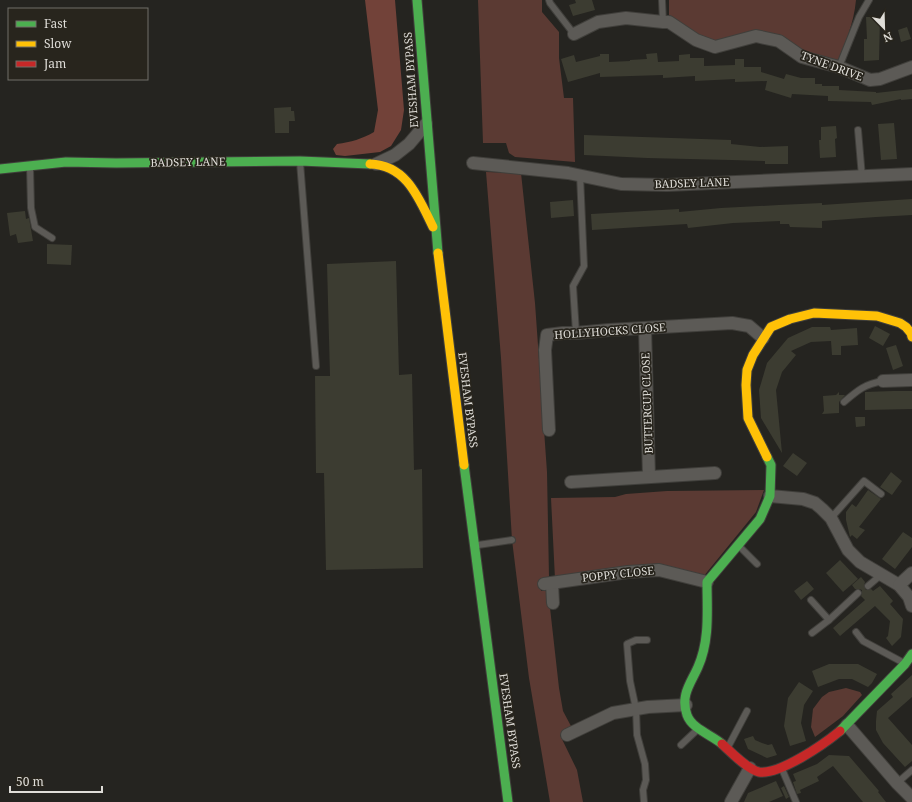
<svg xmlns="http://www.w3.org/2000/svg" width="912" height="802" font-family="'Noto Serif',serif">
	<rect width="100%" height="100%" fill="#252420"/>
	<!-- green -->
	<g fill="#5b3a33">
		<polygon points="478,0 542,0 542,12 559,32 559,58 564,98 573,98 575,162 515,157 509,153 506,143 483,143"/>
		<path d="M669 0H856C854 23 845 44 836 65L756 36 715 47 669 22Z"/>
		<polygon points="486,172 521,173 535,303 547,472 549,577 540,579 541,591 548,590 559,688 563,711 572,728 560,735 577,770 583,802 550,802 529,678 512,540 501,358"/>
		<polygon points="764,490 756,512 703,577 683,571 555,579 551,498 615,497 626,494 667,491"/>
		<polygon points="846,688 860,692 862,695 843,716 815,737 811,727 813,709 822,697 829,692"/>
	</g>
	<!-- forest -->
	<path fill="#724239" d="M365 0H395L404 110 401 130 391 146 380 152 345 156 336 155 333 149 337 144C351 142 362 139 374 132L378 110Z"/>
	<!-- building -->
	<g fill="#3c3c31">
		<polygon points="575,0 592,0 595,10 573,16 569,5 576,3"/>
		<polygon points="866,17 880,17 879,60 864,61 864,39 867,39"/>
		<polygon points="907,27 911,39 901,42 898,30"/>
		<polygon points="657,53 658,62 679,61 679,55 690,54 690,58 704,58 704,66 735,65 735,59 744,59 744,67 761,67 761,72 784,79 786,74 801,78 815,78 815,84 822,84 822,86 839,86 839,90 876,92 876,93 912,89 912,99 901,100 901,99 872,105 871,102 828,101 828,96 792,94 791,98 765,90 767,81 735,82 735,79 695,81 695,76 663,78 663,75 600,77 600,73 568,82 561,59 574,55 576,62 600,56 600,54 609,54 609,62 630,61 630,60 647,59 646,54"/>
		<polygon points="291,107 291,111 294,111 295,121 289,121 289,133 275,133 274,108"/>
		<polygon points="894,123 897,159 881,160 878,124"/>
		<polygon points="836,126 837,138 835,139 836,157 820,158 819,140 821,140 821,127"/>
		<polygon points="584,135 731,140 731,144 760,147 788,146 788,164 765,164 765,161 731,160 647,158 584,155"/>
		<polygon points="912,199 912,215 876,217 822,221 822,228 790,227 789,224 780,224 780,221 733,223 688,228 687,224 592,230 591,214 679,209 679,212 721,208 779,205 822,203 822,205"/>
		<polygon points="573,200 574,216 551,218 550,202"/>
		<polygon points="25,211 26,219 29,218 33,241 18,243 16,234 10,236 7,213"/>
		<polygon points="47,244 72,245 71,265 47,264"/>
		<polygon points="396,261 399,375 412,374 414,470 422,469 423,568 326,570 324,473 316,473 315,376 330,376 327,264"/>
		<polygon points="875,326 890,334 883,346 869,338"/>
		<polygon points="830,327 831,330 857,328 858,345 841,346 841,355 832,355 831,341 811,342 791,351 796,355 782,372 776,390 782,453 761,418 759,390 767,363 788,338 812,327"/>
		<polygon points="896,345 903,366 893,370 886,348"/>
		<polygon points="893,391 912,391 912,409 865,410 865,392"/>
		<polygon points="839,392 839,395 845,395 839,402 839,413 822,414 824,411 823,396 836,395"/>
		<polygon points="855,417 865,417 865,426 856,427"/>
		<polygon points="793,453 807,463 797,476 783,466"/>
		<polygon points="891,472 902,481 892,495 880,487"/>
		<polygon points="868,490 881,499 859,527 865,530 857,539 852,535 850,537 846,520 846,512 852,504 856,507"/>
		<polygon points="903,532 912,538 912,547 895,569 882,559"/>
		<polygon points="840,560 858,579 843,592 826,573"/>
		<polygon points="861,577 865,582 864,586 866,590 871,589 873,591 880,586 893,601 890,604 903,619 901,637 892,646 886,638 888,636 890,621 875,606 840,636 833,628 865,600 861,596 862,594 862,590 859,589 855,589 852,585"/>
		<polygon points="807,581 814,589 801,600 794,591"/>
		<polygon points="829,664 858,664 877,674 872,683 868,687 852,679 839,679 818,687 812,671"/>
		<polygon points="912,675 912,697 888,718 912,745 912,761 905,767 883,743 876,730 876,721 877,711 893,697 891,694"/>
		<polygon points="799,682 813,691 804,705 801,723 806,741 790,746 784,726 788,698"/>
		<polygon points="753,736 755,740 762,743 768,745 772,744 777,755 767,758 748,749 744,739"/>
		<polygon points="829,755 849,756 879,791 878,792 886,802 863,802 833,766 817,777 819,781 800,790 801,793 797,794 793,782 796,781 793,774 817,764"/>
		<polygon points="776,781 783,796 769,802 744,802 748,793"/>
		<polygon points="784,786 789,797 786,799 781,788"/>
	</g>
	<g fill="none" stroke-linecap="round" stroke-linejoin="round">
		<defs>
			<g id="lane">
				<polyline points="549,0 550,3 574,34"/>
				<polyline points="662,0 663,22"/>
				<polyline points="839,67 859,17 869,0"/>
				<polyline points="858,130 862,177"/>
				<polyline points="300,162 316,366"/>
				<polyline points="30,167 31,208 35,227 52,238"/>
				<polyline points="576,333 573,286 584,266 580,175"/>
				<path d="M844 402C858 390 865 384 883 381"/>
				<polyline points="831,518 864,481 881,494"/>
				<polyline points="478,545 512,540"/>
				<polyline points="739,546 757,564"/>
				<polyline points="868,586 882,574"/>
				<polyline points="811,600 829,620 858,593"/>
				<polyline points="856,632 863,641 904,663"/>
				<polyline points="812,633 829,620"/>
				<polyline points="681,745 698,729"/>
				<polyline points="728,747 747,711"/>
				<polyline points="782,769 796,802"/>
				<polyline points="897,783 912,770"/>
				<polyline points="644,802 643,790 646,780 645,764 637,735 636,709 630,681 627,644 636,640 647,640"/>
			</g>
			<g id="street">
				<polyline points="574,34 598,22 626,18 663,22 669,22 696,40 715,47 756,36 779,41 802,57 839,67 870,80 880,79 912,67"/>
				<polyline points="473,163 568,173 621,184 667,185 912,174"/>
				<polyline points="376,164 395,155 409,144 426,124"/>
				<polyline points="645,328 649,477"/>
				<polyline points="883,381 912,380"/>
				<polyline points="549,430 545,350 547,335 563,333 576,333 609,330 732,323 749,326 763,338"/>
				<polyline points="571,482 715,473"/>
				<polyline points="770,496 803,499 815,503 822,509 831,518 848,550 860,562 899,585 909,597 912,606"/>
				<polyline points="552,583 553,603"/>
				<polyline points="544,584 628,572 659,570 707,582"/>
				<polyline points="899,585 912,573"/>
				<polyline points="847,725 897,783 912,798"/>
				<polyline points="567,735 613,713 648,707 686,705"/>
				<polyline points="731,802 750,768"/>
			</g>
			<g id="fast">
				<polyline points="417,0 438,253"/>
				<polyline points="0,169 66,162 116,163 300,161 370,164"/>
				<polyline points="464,465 508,802"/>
				<polyline points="840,731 905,664 912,654"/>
				<path d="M722 744C712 735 692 729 687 715 680 695 691 683 698 667 710 640 707 610 707 582L760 519 770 496 771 465 767 457"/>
			</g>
			<g id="slow">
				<path d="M370 164C407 165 419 199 433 227"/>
				<polyline points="438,253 464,465"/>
				<polyline points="767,457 748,418 746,385 747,370 753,355 771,327 790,319 814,313 877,316 900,323 906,327 911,333 912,337"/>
			</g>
			<path id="jam" d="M722 744C730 751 748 770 759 772 780 775 824 744 840 731"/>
		</defs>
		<!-- lane casing -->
		<use href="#lane" stroke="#403f3b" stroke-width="8"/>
		<!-- street casing -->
		<use href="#street" stroke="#403f3b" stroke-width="14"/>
		<!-- fast casing -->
		<use href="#fast" stroke="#403f3b" stroke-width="11"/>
		<!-- slow casing -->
		<use href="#slow" stroke="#403f3b" stroke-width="11"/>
		<!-- jam casing -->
		<use href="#jam" stroke="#403f3b" stroke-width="11"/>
		<!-- lane -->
		<use href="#lane" stroke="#5c5a56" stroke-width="6"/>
		<!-- street -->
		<use href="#street" stroke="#5c5a56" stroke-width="12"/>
		<!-- fast -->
		<use href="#fast" stroke="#4caf50" stroke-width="9"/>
		<!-- slow -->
		<use href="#slow" stroke="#ffc107" stroke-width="9"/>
		<!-- jam -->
		<use href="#jam" stroke="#c62828" stroke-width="9"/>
	</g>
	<g text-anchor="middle" stroke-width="3.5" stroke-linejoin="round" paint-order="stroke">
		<!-- street labels -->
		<g font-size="11" fill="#dfddd8" stroke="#28251d">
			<text transform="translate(832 66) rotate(20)" y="4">TYNE DRIVE</text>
			<text transform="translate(411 80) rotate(-94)" y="4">EVESHAM BYPASS</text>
			<text transform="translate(188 162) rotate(-1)" y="4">BADSEY LANE</text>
			<text transform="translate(692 183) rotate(-2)" y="4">BADSEY LANE</text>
			<text transform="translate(610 331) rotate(-4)" y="4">HOLLYHOCKS CLOSE</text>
			<text transform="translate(468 400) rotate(83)" y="4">EVESHAM BYPASS</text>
			<text transform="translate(647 403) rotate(-92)" y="4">BUTTERCUP CLOSE</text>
			<text transform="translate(618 574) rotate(-6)" y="4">POPPY CLOSE</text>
			<text transform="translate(510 721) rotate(82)" y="4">EVESHAM BYPASS</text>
		</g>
	</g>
	<!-- legend -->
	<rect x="8" y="8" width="140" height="72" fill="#28251d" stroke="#716f68"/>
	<rect x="16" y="21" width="20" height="6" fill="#4caf50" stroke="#716f68"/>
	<text x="44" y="28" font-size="12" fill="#dfddd8">Fast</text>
	<rect x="16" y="41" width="20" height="6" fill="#ffc107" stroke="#716f68"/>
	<text x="44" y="48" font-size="12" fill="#dfddd8">Slow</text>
	<rect x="16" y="61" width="20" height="6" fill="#c62828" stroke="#716f68"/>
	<text x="44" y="68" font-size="12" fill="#dfddd8">Jam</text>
	<!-- north arrow -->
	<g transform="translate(884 28) rotate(157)" stroke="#28251d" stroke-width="3" paint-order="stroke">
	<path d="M0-3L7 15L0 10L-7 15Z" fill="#dfddd8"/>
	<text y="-6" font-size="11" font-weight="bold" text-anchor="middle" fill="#dfddd8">N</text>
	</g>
	<!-- scale -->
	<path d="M10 786v6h92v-6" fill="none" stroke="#dfddd8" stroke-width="2"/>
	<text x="16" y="786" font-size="12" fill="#dfddd8" stroke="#28251d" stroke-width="3" paint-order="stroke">50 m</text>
</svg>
